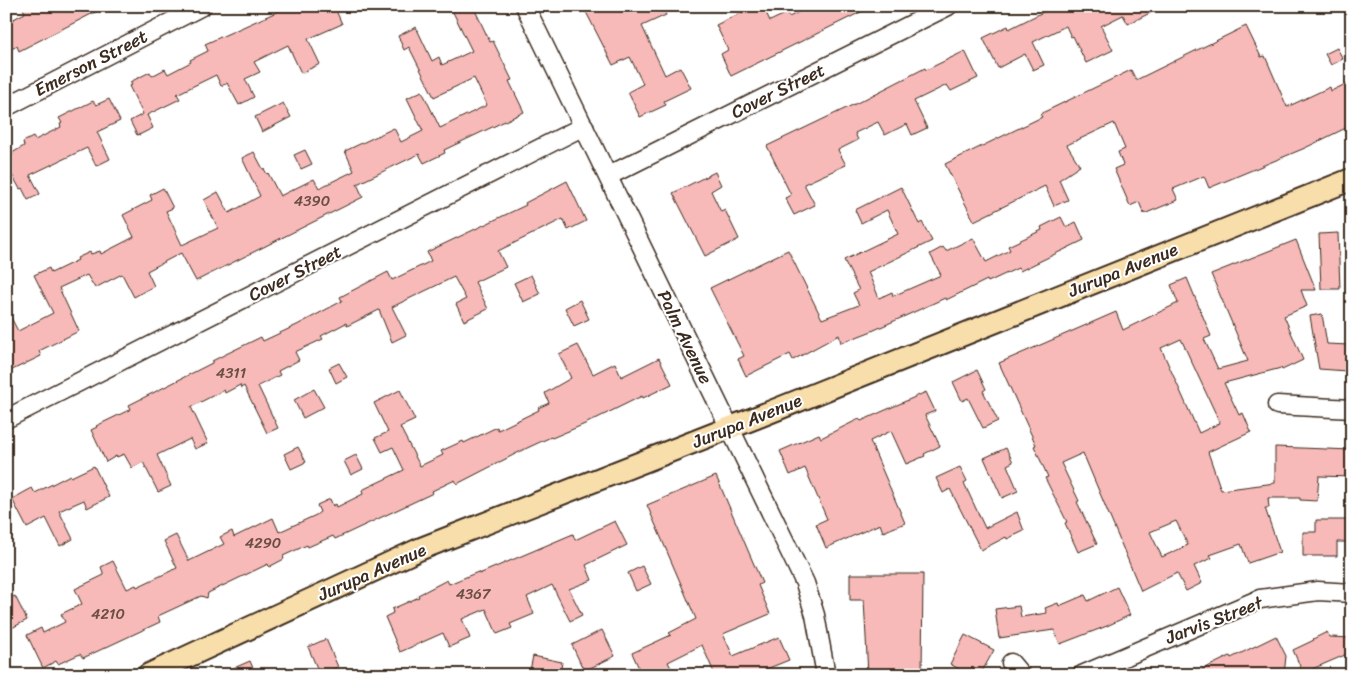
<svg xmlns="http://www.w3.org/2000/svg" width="1358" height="681" font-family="Sriracha,sans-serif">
	<rect width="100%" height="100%" fill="#fff"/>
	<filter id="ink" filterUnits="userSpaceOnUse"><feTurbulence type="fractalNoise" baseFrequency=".02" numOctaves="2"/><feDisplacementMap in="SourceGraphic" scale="10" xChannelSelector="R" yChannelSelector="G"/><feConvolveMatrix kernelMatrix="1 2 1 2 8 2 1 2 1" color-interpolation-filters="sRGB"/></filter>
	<g filter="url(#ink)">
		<!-- building -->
		<g fill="#f7bab8" stroke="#3b2a1e" fill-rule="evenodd">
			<polygon points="22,6 107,6 19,51 17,46 6,52 6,23 25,13"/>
			<polygon points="290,6 334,6 342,24 308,39 320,64 301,73 288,45 254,62 260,72 245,79 254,97 239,105 227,83 221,86 216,75 177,94 180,99 147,115 153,128 139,135 139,134 137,135 130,121 143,114 129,86 132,85 130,82 150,72 152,76 165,69 168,74 191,62 190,60 208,51 205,44"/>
			<polygon points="450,6 473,6 490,42 493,41 512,80 509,81 524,112 444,150 445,153 424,163 419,154 357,184 363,197 196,281 181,253 147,271 154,286 134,297 122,274 95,288 87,275 59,288 79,331 39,351 41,356 6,373 6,308 18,331 53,313 34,275 49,268 51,273 78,260 77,258 90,252 91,254 100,251 101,254 134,237 123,215 152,200 150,195 163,188 173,208 166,211 182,245 218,228 204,200 218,192 229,213 260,196 242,158 254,152 263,169 264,169 267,174 268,173 280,196 314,179 319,188 354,171 345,151 394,128 401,142 423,131 407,98 422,91 440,128 487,105 474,78 434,97 409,47 404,50 398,36 416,27 432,61 439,57 442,65 472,51"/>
			<polygon points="599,6 662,6 666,15 642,26 665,75 680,67 691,88 664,101 666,105 640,117 628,92 643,84 630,57 613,65 586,12"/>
			<polygon points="755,6 763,6 770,21 787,13 789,17 811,6 873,6 731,76 721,54 728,50 716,25"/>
			<polygon points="1055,6 1164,6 1128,24 1123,15 1101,26 1113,50 1086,63 1073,36 1071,37 1066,26 1033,42 1044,65 1033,70 1025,54 998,68 983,38 1008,26 1009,29"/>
			<polygon points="1246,26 1261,57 1265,56 1287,107 1330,87 1331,91 1352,81 1352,125 1305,148 1209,188 1204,176 1173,189 1178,200 1144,214 1139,202 1130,206 1114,169 1123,165 1118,152 1125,149 1114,123 1067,145 1080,166 1059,180 1068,200 1054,206 1045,186 974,221 945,164 1042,117 1040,114 1131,70 1136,80"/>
			<polygon points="1337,48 1343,59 1331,65 1325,54"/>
			<polygon points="965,51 978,78 951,91 947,85 914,101 927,128 912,135 907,124 885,135 878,122 855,133 858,140 838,150 846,165 804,184 815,205 794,215 785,198 791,195 767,146 859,102 925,68 926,70"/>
			<polygon points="109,99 120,121 97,132 110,159 96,166 87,148 53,164 30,175 40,194 28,200 22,188 20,189 11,173 6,164 6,158 13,155 12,153 24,146 23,142 33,137 35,140 61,127 60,124 62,123 59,118 93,101 96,105"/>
			<polygon points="283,103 291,117 262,132 255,117"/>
			<polygon points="305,150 312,164 301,169 294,155"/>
			<polygon points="715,172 721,185 711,191 721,212 725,210 739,239 705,256 673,193"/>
			<polygon points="567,181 586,221 568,230 563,219 498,251 506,267 475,282 488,309 464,321 456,304 466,299 454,277 392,307 406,335 392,342 379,310 347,326 346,323 321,336 323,339 295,352 299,360 278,371 280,375 258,386 278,428 267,433 244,386 241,388 240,385 225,393 224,390 191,407 208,443 195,449 190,439 157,455 171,486 158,492 143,462 132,468 124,454 117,457 116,456 106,462 91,430 97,427 96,426 131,409 129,405 212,363 212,361 226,354 261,337 263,341 297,325 342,301 340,297 388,272 392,280 431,261 427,252 526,205 525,203"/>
			<polygon points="901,187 919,224 922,222 932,241 868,272 879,298 892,292 893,296 941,275 930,254 943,247 946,251 973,238 986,262 1010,250 1008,246 1042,230 1041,227 1061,217 1066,227 1076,222 1084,240 1020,271 1018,268 988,282 987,280 946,300 945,298 872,331 841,343 839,335 793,360 790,354 746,376 738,359 744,356 710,288 788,250 822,319 859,305 853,293 859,290 844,260 898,234 887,210 861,223 855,210"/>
			<polygon points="1338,233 1340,289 1321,289 1319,234"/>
			<path d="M1296 240 1316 290H1301L1307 306 1284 316 1303 360 1282 370 1281 368 1224 383 1239 415 1243 413 1251 432 1208 452 1221 490 1275 483V447L1352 450V477L1319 476 1317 501 1300 500V498H1268L1269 508H1265L1280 552 1248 563 1241 544 1210 555 1212 558 1194 566 1202 583 1186 591 1177 573 1141 591 1083 453 1061 463 1079 501 1077 502 1097 544 1078 552 1065 523 1067 522 1045 478 1048 477 1034 446 1036 445 999 363 1116 312 1123 330 1178 303 1171 285 1187 278 1211 336 1204 339 1218 369 1248 361 1211 274ZM1181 339 1220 423 1199 433 1161 348ZM1176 521 1188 545 1162 557 1150 532Z"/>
			<polygon points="531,275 540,294 523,302 514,283"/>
			<polygon points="580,300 589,319 574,326 565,308"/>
			<polygon points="1322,314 1327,344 1349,345 1347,371 1319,369 1310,316"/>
			<polygon points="578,345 593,374 615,363 621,377 659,358 672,384 643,398 642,396 585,424 552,438 551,437 525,449 457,484 455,480 432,491 433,493 335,539 333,536 308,547 307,545 283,556 284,559 269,567 268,564 208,593 207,598 201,596 158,616 160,622 83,658 80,654 58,664 56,661 43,668 27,635 41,628 43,633 65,622 61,614 82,604 75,589 104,575 101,567 113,561 127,589 136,585 137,587 177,568 164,541 176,535 189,561 224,544 220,537 232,531 234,537 273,518 279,532 316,515 320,512 317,505 330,499 333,506 336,504 337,507 363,494 362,490 404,470 393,447 382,452 375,438 388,432 374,403 400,390 415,420 400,427 420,466 443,455 441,451 463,441 464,443 497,427 498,430 539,410 538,408 549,403 545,393 571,378 559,354"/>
			<polygon points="339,363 347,377 336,383 329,368"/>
			<polygon points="977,370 986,389 983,391 998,421 983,428 968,398 962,401 953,382"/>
			<polygon points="314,389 324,407 303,418 294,400"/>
			<polygon points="926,392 935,411 925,415 940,446 924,454 925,456 906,464 891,431 870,441 905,523 883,532 880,524 826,548 816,524 827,519 805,468 790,475 780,451 819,434 821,438 859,419 861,421"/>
			<polygon points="298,447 306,462 291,469 284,454"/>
			<polygon points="1006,448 1013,462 1007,465 1018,491 1002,498 984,458"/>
			<polygon points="356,455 363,469 351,475 344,461"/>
			<polygon points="94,466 109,497 87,508 84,500 59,511 73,539 60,546 46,518 27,528 12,499 32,488 35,493 70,475 71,477"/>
			<polygon points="960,467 967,481 964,483 985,528 1017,512 1024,531 1007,539 1006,537 981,550 950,489 943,493 936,478"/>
			<polygon points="716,476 762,583 758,585 770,614 723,634 733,656 779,637 789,660 764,670 766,675 715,675 702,645 668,662 671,668 663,671 665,675 642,675 632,653 671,635 669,633 696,619 647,505"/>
			<polygon points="1316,520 1352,520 1352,542 1337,542 1337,556 1303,556 1303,532 1316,532"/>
			<polygon points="615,521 627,545 586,565 592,580 569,589 582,615 570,621 552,585 527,597 534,614 510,624 512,628 497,634 486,609 462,619 470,638 449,647 443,633 400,652 385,617 393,613 392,609 419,597 418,595 447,580 449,584 478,572 479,574 573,534 575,540"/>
			<polygon points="642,566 651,584 636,591 628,573"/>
			<polygon points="850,574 923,574 922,675 868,675 864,600 850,600"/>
			<polygon points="1117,587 1130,615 1107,626 1060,644 1054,630 999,638 995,609 1019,606 1021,617 1047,613 1045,608 1058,603 1059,606 1085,595 1088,601"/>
			<polygon points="15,596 27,620 6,631 6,600"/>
			<polygon points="602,630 615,656 584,671 572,645"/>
			<polygon points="1327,632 1330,637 1352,638 1352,652 1303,673 1293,650 1314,640 1313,639"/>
			<polygon points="965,635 994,650 980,675 970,675 950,664"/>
			<polygon points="1276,636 1286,656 1284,675 1191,675 1230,656 1231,658"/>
			<polygon points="326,639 338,667 320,675 308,647"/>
			<polygon points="533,656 562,662 560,675 529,675"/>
			<polygon points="250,661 256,675 218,675"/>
		</g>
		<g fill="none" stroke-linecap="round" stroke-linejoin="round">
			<defs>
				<g id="minor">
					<polyline points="525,6 805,583 815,615 826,675"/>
					<polyline points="6,107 202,6"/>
					<polyline points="608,176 948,6"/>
					<polyline points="1277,405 1352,409"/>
					<polyline points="6,419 584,126"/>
					<polyline points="1011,663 1021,675"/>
					<polyline points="1082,675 1260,599 1318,591 1352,593"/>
				</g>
				<polyline id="major" points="148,675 420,549 760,416 1352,179"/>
			</defs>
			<!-- minor casing -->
			<use href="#minor" stroke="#3b2a1e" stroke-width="21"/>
			<!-- major casing -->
			<use href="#major" stroke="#3b2a1e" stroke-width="25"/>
			<!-- minor -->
			<use href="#minor" stroke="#fff" stroke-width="18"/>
			<!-- major -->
			<use href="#major" stroke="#f8deab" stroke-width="21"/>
		</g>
	</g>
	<g text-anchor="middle" stroke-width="4" stroke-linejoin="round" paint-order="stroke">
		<!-- number labels -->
		<g font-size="15" fill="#6a4e44">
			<text x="312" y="206">4390</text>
			<text x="231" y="378">4311</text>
			<text x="263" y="548">4290</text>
			<text x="473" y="599">4367</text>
			<text x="108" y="619">4210</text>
		</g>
		<!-- street labels -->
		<g font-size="18" fill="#3b2a1e" stroke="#fff">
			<text transform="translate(91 63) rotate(-27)" y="6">Emerson Street</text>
			<text transform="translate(778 91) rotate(-26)" y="6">Cover Street</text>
			<text transform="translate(1123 270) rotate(-22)" y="6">Jurupa Avenue</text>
			<text transform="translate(295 273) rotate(-27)" y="6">Cover Street</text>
			<text transform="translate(685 337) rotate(64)" y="6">Palm Avenue</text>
			<text transform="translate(747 421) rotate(-22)" y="6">Jurupa Avenue</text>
			<text transform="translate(372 572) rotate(-24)" y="6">Jurupa Avenue</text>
			<text transform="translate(1214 620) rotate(-21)" y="6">Jarvis Street</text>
		</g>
	</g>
	<!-- margin -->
	<rect width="1358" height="681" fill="none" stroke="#fff" stroke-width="25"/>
	<rect x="12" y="12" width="1333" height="656" fill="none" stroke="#3b2a1e" stroke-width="2" filter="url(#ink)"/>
</svg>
